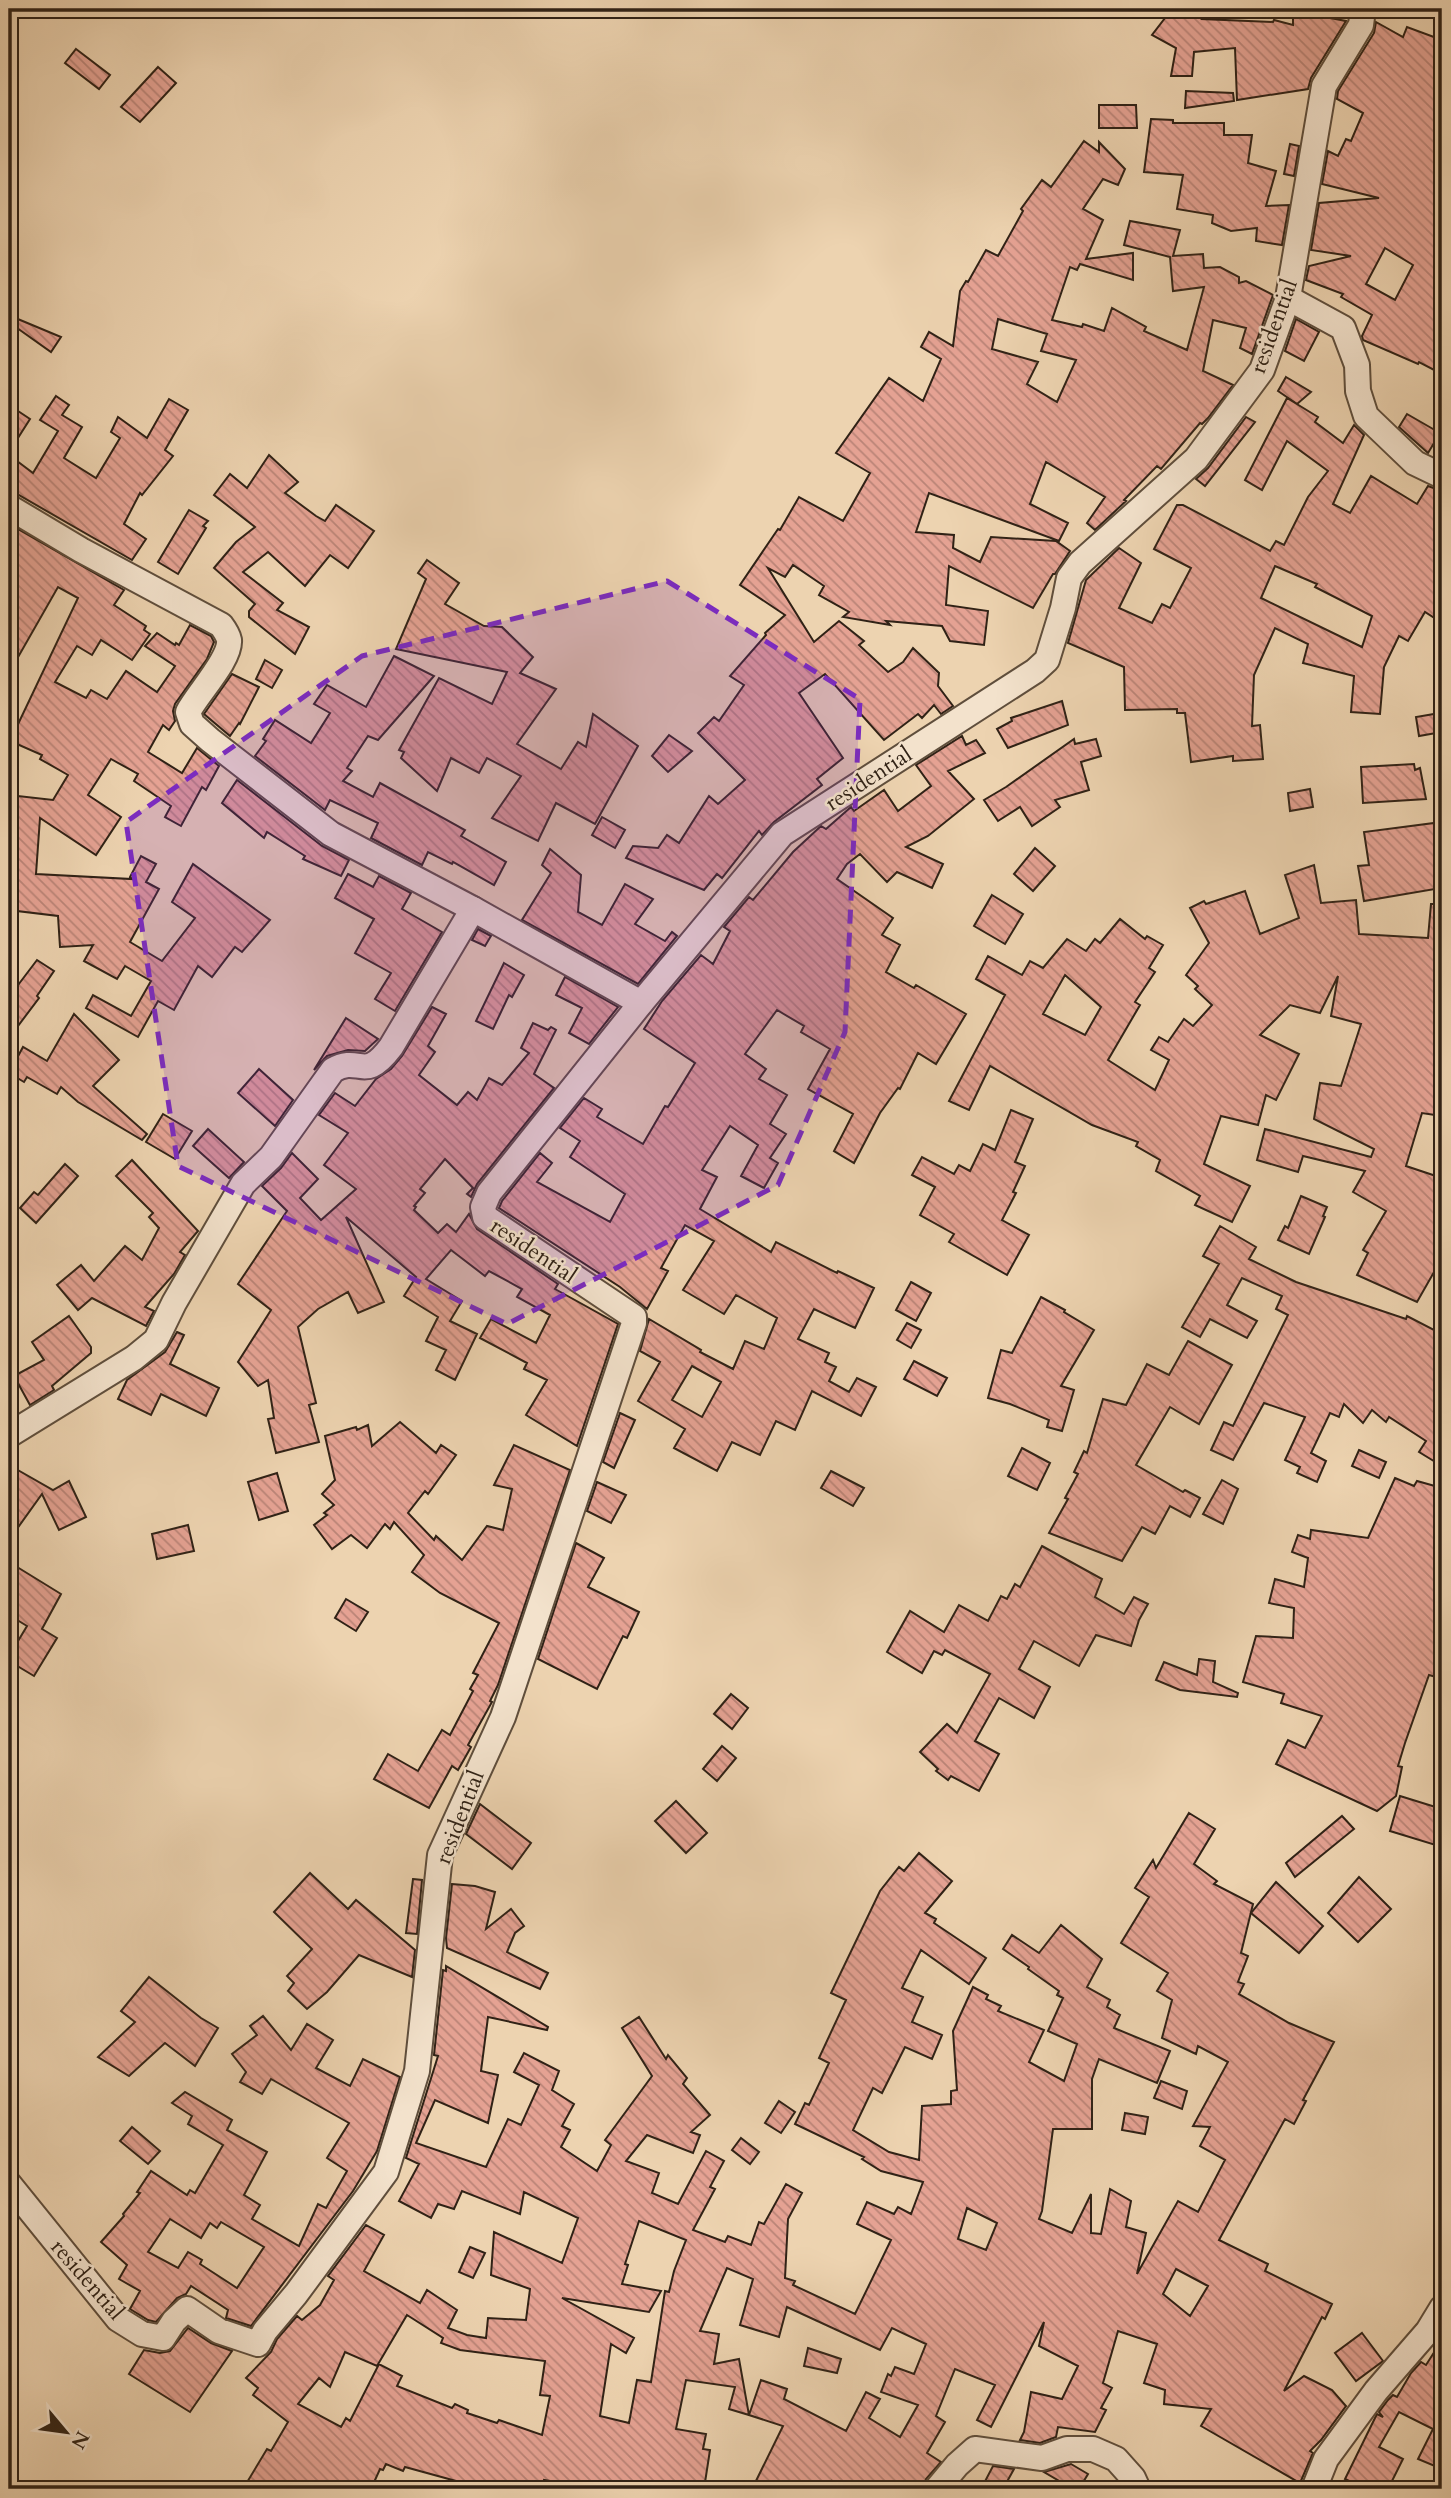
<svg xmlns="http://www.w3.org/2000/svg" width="1451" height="2498" font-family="Cardo,serif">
	<defs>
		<pattern id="building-back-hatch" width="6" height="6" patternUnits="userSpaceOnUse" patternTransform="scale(1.75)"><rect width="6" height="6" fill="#e5a293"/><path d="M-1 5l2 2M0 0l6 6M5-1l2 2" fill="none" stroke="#ba8477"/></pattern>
	</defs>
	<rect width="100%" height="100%" fill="#edd3b0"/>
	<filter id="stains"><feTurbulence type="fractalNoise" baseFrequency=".00286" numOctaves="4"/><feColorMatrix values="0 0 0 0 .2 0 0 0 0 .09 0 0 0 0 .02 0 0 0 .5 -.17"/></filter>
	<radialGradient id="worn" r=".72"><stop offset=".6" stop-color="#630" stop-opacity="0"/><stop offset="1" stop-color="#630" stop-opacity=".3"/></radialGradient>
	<!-- building -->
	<g fill="url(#building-back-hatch)" stroke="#302216" stroke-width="2" fill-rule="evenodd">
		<polygon points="1172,9 1208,9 1202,19 1273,22 1274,20 1293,25 1293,11 1346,21 1311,78 1308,89 1237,100 1235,48 1194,52 1192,76 1171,76 1176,48 1152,35"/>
		<path d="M1376 22 1403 37 1407 27 1442 40V374L1419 362 1418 364 1363 340 1362 336 1372 315 1341 297 1343 294 1306 280 1309 266 1351 256 1311 250 1319 203 1379 198 1322 184 1328 151 1338 156 1346 139 1351 141 1363 113 1337 99 1338 91 1374 33ZM1385 248 1413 265 1395 300 1366 284Z"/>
		<polygon points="76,49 110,75 99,89 65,63"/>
		<polygon points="158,67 176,83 140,122 121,107"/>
		<polygon points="1186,91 1233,93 1234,101 1185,108"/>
		<polygon points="1099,105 1136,105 1137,128 1099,128"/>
		<polygon points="1151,119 1173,120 1173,123 1224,123 1224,135 1252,135 1248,163 1276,171 1266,206 1289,205 1282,245 1256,241 1257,228 1231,231 1212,223 1213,215 1177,209 1183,175 1144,172"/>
		<path d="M1084 141 1099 152V142L1125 169 1118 185 1103 179 1083 209 1103 220 1086 259 1133 253V280L1080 264 1077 270 1070 267 1052 320 1082 327 1083 324 1104 331 1112 308 1146 327 1144 331 1187 350 1204 287 1173 291 1170 257 1124 245 1130 221 1180 230 1173 256 1203 254 1204 268 1220 267 1239 277V283L1246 281 1273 295 1252 354 1240 348 1246 328 1213 320 1203 371 1233 385 1208 418 1202 424 1200 423 1161 469 1157 466 1124 500 1126 501 1095 530 1087 523 1105 497 1046 462 1030 504 1068 523 1059 541 929 493 916 532 954 535 953 548 980 562 991 537 1056 541 1070 551 1055 574H1053L1033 608 949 566 946 605 988 611 984 645 950 641 942 626 886 621 890 625 843 617 849 612 819 595 824 586 793 565 785 577 768 568 814 642 839 621 864 641 859 645 888 672 903 662 913 648 939 673 938 686 953 706 941 714 934 705 922 718 918 714 884 740 825 674 799 693 843 758 817 779 822 785 774 822 762 835 759 831 722 878 717 874 704 890 626 858 633 846 658 848 667 835 679 843 709 796 718 804 745 780 698 733 714 717 719 721 744 685 730 676 766 635 765 633 785 615 740 585 778 529 780 530 799 497 843 521 870 473 836 453 889 378 923 401 941 359 921 347 929 332 953 346 960 291 966 281 968 282 986 250 998 256 1023 211 1021 209 1042 180 1051 187ZM998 319 1047 334 1041 351 1076 360 1057 402 1027 384 1038 362 992 349Z"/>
		<polygon points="1290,144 1299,146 1294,176 1284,174"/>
		<polygon points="13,317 61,337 51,352 10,323"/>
		<polygon points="1296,319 1319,332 1304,361 1285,351"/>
		<polygon points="1286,377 1311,392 1297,404 1278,391"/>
		<polygon points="56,396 69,405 62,415 82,427 64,458 96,478 120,438 111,432 118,417 147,438 169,399 188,410 165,450 173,456 142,495 140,493 124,524 146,539 132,560 17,494 9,492 9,455 33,473 58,431 40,420"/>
		<path d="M1287 398 1318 417 1315 422 1343 443 1354 425 1364 435 1333 504 1350 513 1371 476 1417 504 1428 486 1442 491V623L1425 612 1408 641 1399 636 1384 667 1380 714 1351 712 1354 676 1303 663 1308 644 1275 628 1254 675 1252 726 1260 725 1263 759 1233 761V756L1191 762 1185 713H1177V709L1125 710 1124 667 1068 643 1086 580 1119 548 1141 563 1119 608 1152 623 1162 604 1170 608 1191 568 1154 549 1177 505H1183L1270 551 1276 541 1284 545 1308 497 1328 471 1287 441 1262 490 1245 480ZM1275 566 1317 584 1315 587 1372 616 1362 647 1261 598Z"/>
		<polygon points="9,405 30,419 9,452"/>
		<polygon points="1407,414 1440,433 1428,453 1399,427"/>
		<polygon points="1246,417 1255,422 1205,486 1196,479 1208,468"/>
		<polygon points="269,455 298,482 285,493 316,516 325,521 336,505 374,531 348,568 330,555 305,586 268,552 243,572 283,603 277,610 309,627 295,654 249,617 249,611 255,604 214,568 236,542 255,527 214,495 230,474 247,488"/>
		<polygon points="189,510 208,521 203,526 206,528 178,574 158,562"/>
		<polygon points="9,524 124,590 114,605 146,626 144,630 150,634 132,660 101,640 92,655 77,646 55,682 86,698 91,690 107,699 126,671 157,692 175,666 145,646 157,633 175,645 176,643 179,645 190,625 211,636 214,642 207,659 175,704 173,711 175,721 169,730 163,725 148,752 182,773 197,748 219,766 206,790 202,787 181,826 165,817 171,806 134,781 138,774 111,759 88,795 121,817 96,855 40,818 36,874 132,879 130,877 141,856 156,864 146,882 159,889 130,942 162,961 195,918 172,902 193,864 270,920 242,952 235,947 212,977 198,966 174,1010 158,1001 138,1037 86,1008 93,995 131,1016 151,981 125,966 117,979 84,961 93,945 60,947 58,916 9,910 11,823 10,823 13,800 9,795 53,800 68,775 40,759 42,755 10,741 78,598 58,587 9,673"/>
		<polygon points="427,560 459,583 445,604 484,626 502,627 533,657 520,673 556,689 517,744 561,769 578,742 586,747 593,714 638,746 595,824 556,803 538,841 492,818 521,776 487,758 479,773 451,758 437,791 401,758 404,752 399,750 439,678 492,704 507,672 396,649 426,579 418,573"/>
		<polygon points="394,656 434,676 378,740 368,736 347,768 352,771 343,781 373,797 380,783 465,830 461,836 506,862 494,885 453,862 452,864 428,852 422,865 371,838 378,823 330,800 325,810 255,756 266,741 263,739 275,720 311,743 330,713 314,704 327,685 366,707"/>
		<polygon points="265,660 282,670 272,688 256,679"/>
		<polygon points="232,674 259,687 240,724 239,723 230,736 204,714"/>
		<polygon points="1062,701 1068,725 1008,748 997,729 1012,721 1011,718"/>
		<polygon points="1440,713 1442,732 1419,736 1416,717"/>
		<polygon points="669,735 692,751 668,772 652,756"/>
		<path d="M962 736 966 745 976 740 985 753 948 771 974 799 928 836 906 847 943 864 932 888 897 872 887 882 860 854 847 864 837 879 893 918 882 935 900 945 886 972 914 988 916 985 966 1014 936 1064 918 1053 900 1089 898 1088 880 1113 854 1163 834 1151 853 1114 808 1089 830 1049 801 1032 804 1026 777 1010 745 1054 766 1069 759 1079 787 1095 770 1124 786 1134 770 1158 778 1163 764 1188 741 1176 758 1145 730 1126 702 1170 717 1177 700 1209 771 1252 776 1242 837 1273 838 1271 874 1288 855 1328 814 1309 798 1339 829 1353 825 1362 836 1367 829 1381 849 1392 857 1378 876 1387 861 1416 812 1391 795 1430 776 1421 760 1455 732 1442 717 1471 674 1448 685 1429 638 1401 660 1362 640 1351 649 1319 701 1350 700 1352 733 1369 745 1341 764 1349 777 1318 736 1295 724 1314 683 1290 714 1241 685 1225 661 1268 668 1271 647 1309 620 1287 499 1208 502 1201 540 1153 552 1163 537 1182 610 1222 625 1194 570 1157 580 1141 560 1128 584 1098 602 1109 597 1117 643 1144 665 1106 668 1107 695 1063 644 1029 662 1001 701 955 713 964 730 931 724 927 749 897 753 900 793 852 821 826 826 829 851 807 854 811 884 790 898 811 931 786 916 765ZM692 1366 721 1382 702 1417 672 1400Z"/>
		<polygon points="1074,739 1075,744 1096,739 1101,756 1081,762 1089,790 1055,800 1060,807 1032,826 1020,807 998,821 984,800 1006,787"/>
		<polygon points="1414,764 1415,770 1420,768 1426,799 1363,803 1361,767"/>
		<polygon points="237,780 322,846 349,860 341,876 303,859 305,856 267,832 264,838 222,803"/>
		<polygon points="1310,789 1313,807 1290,811 1288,793"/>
		<polygon points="602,817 625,830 615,848 592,835"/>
		<polygon points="1442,822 1442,845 1438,846 1441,888 1364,901 1358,866 1369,865 1364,832"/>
		<polygon points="1035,848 1055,866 1033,891 1014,874"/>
		<polygon points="550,849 581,875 578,912 602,925 625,884 653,899 635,924 665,941 672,932 677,936 638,984 522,920 551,873 542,865"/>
		<path d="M1314 865 1321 903 1356 900 1359 934 1428 938 1431 904H1442V1116L1422 1113 1406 1166 1442 1178V1243L1437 1255 1442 1258 1417 1302 1357 1275 1368 1253 1363 1250 1386 1211 1353 1192 1365 1171 1303 1156 1298 1172 1257 1160 1265 1129 1371 1157 1374 1149 1314 1119 1320 1083 1341 1086 1361 1024 1331 1016 1338 976 1320 1013 1290 1005 1260 1035 1299 1054 1276 1100 1266 1095 1258 1125 1221 1116 1204 1164 1250 1186 1232 1222 1195 1205 1200 1196 1156 1171 1160 1160 1136 1146 1138 1142 1092 1125 990 1066 969 1110 949 1101 1005 995 976 979 988 956 1022 975 1030 961 1043 968 1067 939 1086 951 1095 939 1100 943 1120 919 1145 939 1147 936 1163 945 1149 968 1155 972 1135 1002 1140 1005 1108 1060 1155 1090 1169 1060 1151 1050 1159 1037 1168 1042 1184 1019 1193 1026 1212 1005 1195 989 1198 986 1186 975 1209 943 1190 908 1204 901 1206 904 1245 891 1260 934 1299 918 1285 875ZM1065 975 1101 1007 1085 1035 1043 1014Z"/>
		<polygon points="348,874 373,887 379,876 411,893 402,909 442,932 395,1011 375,999 391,973 355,953 374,919 335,898"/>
		<polygon points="992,895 1023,914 1005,944 974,926"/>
		<polygon points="478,929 491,936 485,946 472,940"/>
		<polygon points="37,960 54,971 37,996 39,998 9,1038 9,997"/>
		<polygon points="504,963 524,975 512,997 509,995 493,1029 476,1021"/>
		<polygon points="565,977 618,1007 589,1044 569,1033 582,1008 556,995"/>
		<polygon points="432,1007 446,1014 428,1046 435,1052 419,1075 457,1105 468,1092 477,1100 489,1078 502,1085 529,1053 521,1048 533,1023 548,1030 551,1027 556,1030 534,1074 554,1088 477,1184 471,1197 467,1194 473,1188 445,1159 420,1189 425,1193 414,1206 416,1207 414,1210 438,1233 447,1224 456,1232 469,1214 477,1229 558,1284 555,1289 618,1324 577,1446 526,1415 547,1380 524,1369 527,1363 480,1338 491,1319 536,1343 550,1315 517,1297 522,1289 489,1271 485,1276 451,1250 426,1279 462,1301 450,1321 477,1334 455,1380 436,1370 446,1350 426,1341 438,1317 404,1296 416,1277 346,1217 384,1302 358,1313 348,1292 318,1309 298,1327 316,1403 309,1405 319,1442 276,1453 268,1419 274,1418 268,1380 258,1386 238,1362 271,1310 238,1284 287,1211 262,1186 281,1168 292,1153 318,1179 300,1198 321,1220 356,1189 324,1165 348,1133 319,1115 335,1093 355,1106 376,1079 391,1069 402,1056"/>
		<polygon points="74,1014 119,1060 93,1086 147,1134 142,1140 78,1102 61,1087 57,1094 27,1077 24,1082 9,1073 23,1047 47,1061"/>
		<polygon points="346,1018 378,1039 365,1051 348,1050 327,1056 314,1070"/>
		<polygon points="259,1069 293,1100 275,1126 238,1093"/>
		<polygon points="1011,1110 1033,1119 1015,1162 1025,1166 1013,1192 1016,1193 1002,1220 1029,1235 1007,1275 949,1242 954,1234 920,1215 935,1187 912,1175 922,1157 954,1174 959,1165 970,1171 983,1144 995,1150"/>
		<polygon points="163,1114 192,1131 175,1159 146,1142"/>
		<polygon points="208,1129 244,1162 229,1178 193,1146"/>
		<polygon points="132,1160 198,1231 180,1252 185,1255 174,1274 145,1307 154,1311 146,1326 92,1298 78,1310 57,1285 81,1265 94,1281 125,1246 142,1260 159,1228 149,1217 153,1213 116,1176"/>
		<polygon points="65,1164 78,1176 36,1223 20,1208 34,1192 38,1195"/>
		<polygon points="1301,1196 1327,1207 1323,1216 1325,1217 1309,1254 1278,1240 1285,1226 1288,1228"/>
		<polygon points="1220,1226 1256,1247 1249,1259 1296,1282 1406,1319 1407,1316 1442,1334 1442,1395 1434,1411 1440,1414 1436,1420 1438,1421 1442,1413 1442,1466 1419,1452 1426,1441 1389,1417 1386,1422 1372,1410 1363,1423 1344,1404 1339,1417 1330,1413 1311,1453 1326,1461 1317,1482 1297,1473 1300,1467 1285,1460 1305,1417 1264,1403 1233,1460 1211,1450 1224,1422 1233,1426 1288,1315 1276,1309 1282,1296 1242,1278 1227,1305 1257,1321 1247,1338 1210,1319 1200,1337 1182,1327 1219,1264 1203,1256"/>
		<polygon points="911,1282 931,1293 916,1321 896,1310"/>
		<polygon points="1041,1297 1065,1310 1064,1312 1094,1330 1061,1386 1074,1390 1062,1431 1047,1427 1049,1420 1010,1404 988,1398 1001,1350 1012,1353"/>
		<polygon points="69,1316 91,1347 91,1353 52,1386 54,1390 30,1405 14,1376 44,1360 32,1342"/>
		<polygon points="907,1323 921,1330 911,1348 897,1340"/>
		<polygon points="177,1332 184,1335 170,1364 219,1388 206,1416 161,1394 151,1415 118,1399 127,1380 165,1352"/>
		<polygon points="1188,1341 1232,1365 1199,1424 1170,1407 1136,1465 1183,1492 1185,1490 1200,1498 1190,1517 1170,1506 1155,1534 1142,1527 1122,1561 1049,1533 1068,1499 1065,1498 1078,1474 1074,1472 1084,1451 1087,1453 1103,1399 1126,1405 1147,1364 1169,1375"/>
		<polygon points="914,1361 947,1378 937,1396 904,1379"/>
		<polygon points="620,1413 635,1420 614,1468 603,1462"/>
		<polygon points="400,1422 436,1453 441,1445 456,1455 428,1494 425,1491 408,1513 434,1540 436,1536 462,1560 487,1526 503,1530 512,1489 494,1485 514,1445 570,1470 498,1685 490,1701 492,1702 468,1745 471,1747 458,1770 452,1766 429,1808 374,1779 388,1754 418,1771 442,1730 450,1735 473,1691 470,1689 478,1675 473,1673 499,1623 440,1593 412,1572 424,1555 394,1522 390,1529 385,1524 367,1548 351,1535 332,1549 314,1525 327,1515 324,1513 334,1505 322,1494 335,1480 325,1436 356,1427 357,1430 368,1425 372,1446"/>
		<polygon points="1022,1448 1050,1463 1037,1490 1008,1476"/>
		<polygon points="1359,1450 1386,1462 1379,1478 1352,1466"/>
		<polygon points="9,1465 53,1490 69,1481 86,1517 59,1530 42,1494 9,1540"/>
		<polygon points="831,1471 864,1488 853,1506 821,1488"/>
		<polygon points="277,1473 288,1511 259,1520 248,1482"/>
		<polygon points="1395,1478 1414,1486 1417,1481 1442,1488 1442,1657 1436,1677 1429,1675 1405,1743 1398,1766 1402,1767 1396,1796 1377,1811 1276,1764 1288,1740 1305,1748 1322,1716 1281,1703 1284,1694 1243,1682 1256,1636 1293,1638 1294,1608 1269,1603 1275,1579 1304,1587 1308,1558 1292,1552 1298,1535 1310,1539 1311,1530 1368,1538"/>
		<polygon points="1222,1480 1238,1489 1223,1524 1203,1514"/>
		<polygon points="597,1482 626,1495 611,1523 587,1511"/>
		<polygon points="188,1525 194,1551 157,1559 152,1534"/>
		<polygon points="576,1543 604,1558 588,1587 639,1612 627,1638 623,1636 597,1689 538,1659"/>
		<polygon points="1042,1546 1102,1579 1095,1597 1124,1614 1134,1597 1148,1604 1139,1620 1131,1646 1096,1635 1079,1666 1034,1641 1019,1669 1050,1687 1034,1718 999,1698 975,1741 999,1754 979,1791 951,1776 948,1780 936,1771 938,1769 920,1752 947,1724 957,1733 990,1674 945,1650 942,1655 934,1651 922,1673 887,1652 910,1611 944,1632 959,1605 988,1621 1001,1596 1007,1599 1015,1584 1020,1587"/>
		<polygon points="9,1562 61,1594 42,1629 57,1638 34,1676 9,1661 9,1656 27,1626 9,1615"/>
		<polygon points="346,1599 368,1612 356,1631 335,1618"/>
		<polygon points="1199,1659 1215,1661 1213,1682 1238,1693 1237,1697 1180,1690 1156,1680 1164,1662 1197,1675"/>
		<polygon points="731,1694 748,1708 732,1729 714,1714"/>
		<polygon points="722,1746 736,1758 717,1781 703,1769"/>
		<polygon points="1400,1796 1442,1809 1442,1847 1390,1831"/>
		<polygon points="676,1801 707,1833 686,1853 655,1821"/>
		<polygon points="480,1804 531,1843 512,1869 466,1834"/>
		<path d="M1189 1813 1215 1829 1194 1864 1217 1881 1214 1884 1253 1904 1241 1953 1248 1956 1238 1982 1244 1984 1239 1994 1289 2023 1334 2042 1303 2100 1306 2101 1294 2124 1285 2119 1219 2240 1268 2264 1265 2271 1332 2304 1325 2319 1322 2317 1284 2391 1304 2376 1332 2390 1346 2406 1321 2440 1310 2451 1313 2453 1300 2483 1201 2426 1211 2409 1164 2404 1165 2390 1144 2383 1157 2344 1118 2331 1103 2383 1112 2388 1101 2408 1106 2410 1095 2432 1058 2427 1056 2437 1040 2443 1020 2440 1024 2432 1031 2392 1062 2399 1078 2366 1039 2346 1044 2322 991 2427 977 2420 995 2385 955 2369 936 2416 945 2422 927 2453 941 2462 926 2479 923 2489H846L832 2481 828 2489H752L783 2426 749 2415 761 2380 787 2389 784 2399 846 2431 866 2392 880 2399 869 2418 900 2437 918 2405 881 2392 888 2374 891 2376 895 2367 914 2374 926 2344 892 2328 880 2350 787 2307 779 2337 740 2325 753 2279 727 2268 700 2331 719 2334 714 2364 739 2359 749 2415 729 2409 735 2387 686 2380 676 2429 706 2434 703 2449 710 2450 704 2489H617L602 2486V2489H595L544 2480 543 2484 534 2483 533 2489H466L467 2484 405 2467 403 2471 386 2464 383 2470 380 2469 371 2489H243L267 2449 271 2451 288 2422 253 2395 258 2388 246 2378 271 2352 277 2339 297 2316 302 2320 320 2305 334 2280 328 2276 366 2225 384 2235 364 2271 420 2303 427 2290 457 2310 448 2328 467 2335 486 2338 488 2318 526 2320 530 2289 491 2275 494 2232 562 2263 578 2218 524 2192 520 2214 462 2191 454 2209 438 2204 431 2218 399 2201 419 2164 406 2158 438 2056 434 2055 443 1970 446 1971V1966L548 2027 547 2030 488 2017 481 2071 498 2075 488 2123 435 2100 416 2143 486 2167 508 2119 521 2125 539 2085 514 2072 524 2053 559 2071 552 2090 574 2104 562 2126 570 2130 561 2147 597 2171 611 2145 605 2140 652 2076 622 2028 639 2017 666 2059 668 2055 687 2078 683 2084 710 2115 691 2132 700 2135 693 2153 647 2135 626 2161 659 2173 652 2193 678 2204 706 2151 724 2161 710 2187 715 2189 693 2230 725 2242 728 2236 751 2245 759 2222 764 2224 786 2184 802 2193 788 2219 785 2278 795 2281 793 2285 855 2314 891 2240 857 2224 867 2202 894 2214 898 2207 911 2214 923 2182 881 2171 862 2159 864 2157 795 2124 805 2103 809 2105 829 2063 819 2058 846 2000 831 1993 880 1891 899 1867 904 1871 919 1853 952 1881 925 1913 936 1919 934 1923 986 1958 969 1984 921 1950 902 1988 923 1997 912 2022 942 2035 932 2059 905 2047 882 2093 873 2088 853 2130 889 2152 919 2160 922 2106 951 2104V2091L957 2090 953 2031 973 1987 988 1995 986 1999 1001 2006 998 2011 1044 2030 1029 2062 1064 2081 1077 2044 1048 2031 1063 1998 1057 1995 1059 1991 1028 1969 1029 1967 1003 1949 1012 1935 1039 1953 1061 1925 1102 1959 1087 1987 1110 2000 1107 2007 1120 2015 1114 2028 1170 2051 1157 2083 1099 2059 1092 2079V2129H1053L1042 2211 1039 2219 1072 2233 1091 2194V2233L1101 2234 1110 2189 1131 2201 1126 2227 1146 2233 1137 2274 1178 2201 1198 2212 1225 2160 1200 2146 1210 2127 1193 2126 1228 2062 1198 2046 1196 2054 1162 2038 1172 2000 1157 1991 1168 1973 1121 1943 1149 1897 1135 1888 1153 1860 1156 1868ZM967 2208 997 2223 986 2250 958 2239ZM639 2221 686 2240 674 2271 669 2292 665 2291 651 2382 637 2380 629 2423 600 2416 611 2344 626 2353 634 2338 562 2298 649 2312 661 2291 622 2284 628 2265 625 2264ZM1176 2269 1208 2286 1190 2316 1163 2294ZM407 2315 443 2338 441 2343 460 2350 545 2361 540 2395 550 2396 542 2435 499 2420 497 2423 467 2413 468 2410 455 2404 452 2408 397 2386 402 2376 379 2364 350 2421 346 2418 341 2427 298 2404 319 2378 330 2387 345 2352 377 2366Z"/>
		<polygon points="1342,1816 1354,1829 1295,1877 1286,1863"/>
		<polygon points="310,1873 348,1909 356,1900 415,1950 412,1977 359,1955 327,1992 307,2009 288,1991 294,1983 287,1976 312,1949 274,1912"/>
		<polygon points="1359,1877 1391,1909 1358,1942 1328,1913"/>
		<polygon points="413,1879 422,1880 417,1934 406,1933"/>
		<polygon points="1276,1882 1323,1926 1299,1953 1251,1913"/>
		<polygon points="452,1884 475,1886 495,1892 486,1929 511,1909 524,1926 515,1933 507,1952 548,1973 540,1989 447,1948 446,1938"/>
		<polygon points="149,1977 201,2018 218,2028 195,2066 165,2043 129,2076 98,2057 135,2022 121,2011"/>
		<path d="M263 2016 291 2050 307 2024 333 2040 316 2068 350 2086 363 2059 400 2077 377 2151 353 2191 251 2326 226 2318 228 2310 191 2286 186 2294 177 2298 156 2322 148 2320 130 2309 140 2291 119 2279 127 2265 101 2242 124 2216 123 2214 140 2193 137 2192 151 2171 187 2195 190 2190 195 2193 223 2145 188 2124 192 2116 172 2103 185 2092 232 2120 227 2130 267 2152 244 2195 260 2205 252 2219 299 2246 318 2204 326 2208 347 2171 327 2158 349 2123 271 2079 262 2094 240 2082 246 2072 232 2054 257 2035 250 2026ZM170 2219 201 2238 210 2223 217 2228 221 2222 264 2247 237 2288 200 2264 202 2260 188 2252 178 2268 148 2252Z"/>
		<polygon points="1161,2081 1187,2091 1182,2109 1154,2098"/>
		<polygon points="779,2101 795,2112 781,2133 765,2123"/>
		<polygon points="1125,2113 1148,2117 1145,2134 1122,2130"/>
		<polygon points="132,2127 160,2151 148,2164 120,2141"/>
		<polygon points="741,2138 759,2152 750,2164 732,2150"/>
		<polygon points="470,2247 485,2253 473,2278 459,2272"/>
		<polygon points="188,2328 211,2343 232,2351 190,2412 129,2374 144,2350 160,2353 170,2351"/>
		<polygon points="1362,2333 1383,2361 1356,2381 1335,2353"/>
		<polygon points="1442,2340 1442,2469 1418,2459 1433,2429 1399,2412 1379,2447 1403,2459 1388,2489 1366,2489 1345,2479 1375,2418 1377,2414 1383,2417 1379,2412 1388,2400 1393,2395 1397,2397 1411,2373 1421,2362 1426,2365"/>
		<polygon points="808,2348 841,2359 837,2373 804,2366"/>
		<polygon points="1071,2464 1088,2474 1079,2489 1073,2489 1044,2472"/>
		<polygon points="993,2466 1014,2469 1003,2489 981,2489"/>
	</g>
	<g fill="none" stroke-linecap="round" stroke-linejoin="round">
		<defs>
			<g id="minor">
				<polyline points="1288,298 1343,328 1357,365 1358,391 1366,416 1415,463 1442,476"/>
				<path d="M9 507 81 550 221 625C224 629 228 635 229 640 231 659 197 694 188 712L192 724 210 740 331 834 473 909 641 1003"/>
				<path d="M9 1435 134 1358 156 1340 174 1303 243 1184 271 1157 333 1070C361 1054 363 1084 391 1047L473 909"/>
				<polyline points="9,2184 118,2319 142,2334 163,2338 174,2321 187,2309 219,2331 258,2344 265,2331 296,2294 386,2172 417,2071 440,1855 503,1717 634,1323 634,1317 485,1217 483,1207 489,1193 641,1003 782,834 1035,671 1047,660 1063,608 1069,578 1080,563 1196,459 1262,370 1288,298 1324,86 1361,25 1363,9"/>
				<polyline points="937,2489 957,2465 975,2449 1042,2458 1067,2449 1093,2449 1116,2459 1133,2478 1138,2489"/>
				<polyline points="1314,2489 1326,2459 1376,2391 1428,2331 1442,2308"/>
			</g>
		</defs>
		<!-- minor casing -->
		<use href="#minor" stroke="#5f4e3c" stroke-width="28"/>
		<!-- minor -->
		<use href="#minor" stroke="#f3e2cc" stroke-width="24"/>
	</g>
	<!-- marked area -->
	<path fill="#7b2cbf" fill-opacity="0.2" stroke="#7b2cbf" stroke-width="5" stroke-dasharray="14 9" stroke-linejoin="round" d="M667 581 860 699 845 1032 778 1185 507 1324 178 1166 126 822 362 656Z"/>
	<g text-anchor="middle" stroke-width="5" stroke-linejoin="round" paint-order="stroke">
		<!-- street labels -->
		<g font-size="23" fill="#302216" stroke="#f3e2cc">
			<text transform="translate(1273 326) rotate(-70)" y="8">residential</text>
			<text transform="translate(868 778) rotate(-33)" y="8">residential</text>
			<text transform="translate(534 1250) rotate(34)" y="8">residential</text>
			<text transform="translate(459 1817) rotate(-69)" y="8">residential</text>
			<text transform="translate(88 2279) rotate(49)" y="8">residential</text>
		</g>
	</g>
	<!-- margin -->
	<rect width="1451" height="2498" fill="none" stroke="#edd3b0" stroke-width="35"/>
	<rect x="10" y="10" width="1430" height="2477" fill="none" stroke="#302216" stroke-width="3.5"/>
	<rect x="18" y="18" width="1416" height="2463" fill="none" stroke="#302216" stroke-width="2"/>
	<!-- north arrow -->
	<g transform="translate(66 2432) rotate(119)" stroke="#f3e2cc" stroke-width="5" paint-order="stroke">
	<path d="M0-5L12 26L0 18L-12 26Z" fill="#302216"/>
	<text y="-10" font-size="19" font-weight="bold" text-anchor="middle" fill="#302216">N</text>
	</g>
	<rect width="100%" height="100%" filter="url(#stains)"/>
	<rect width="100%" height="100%" fill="url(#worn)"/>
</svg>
